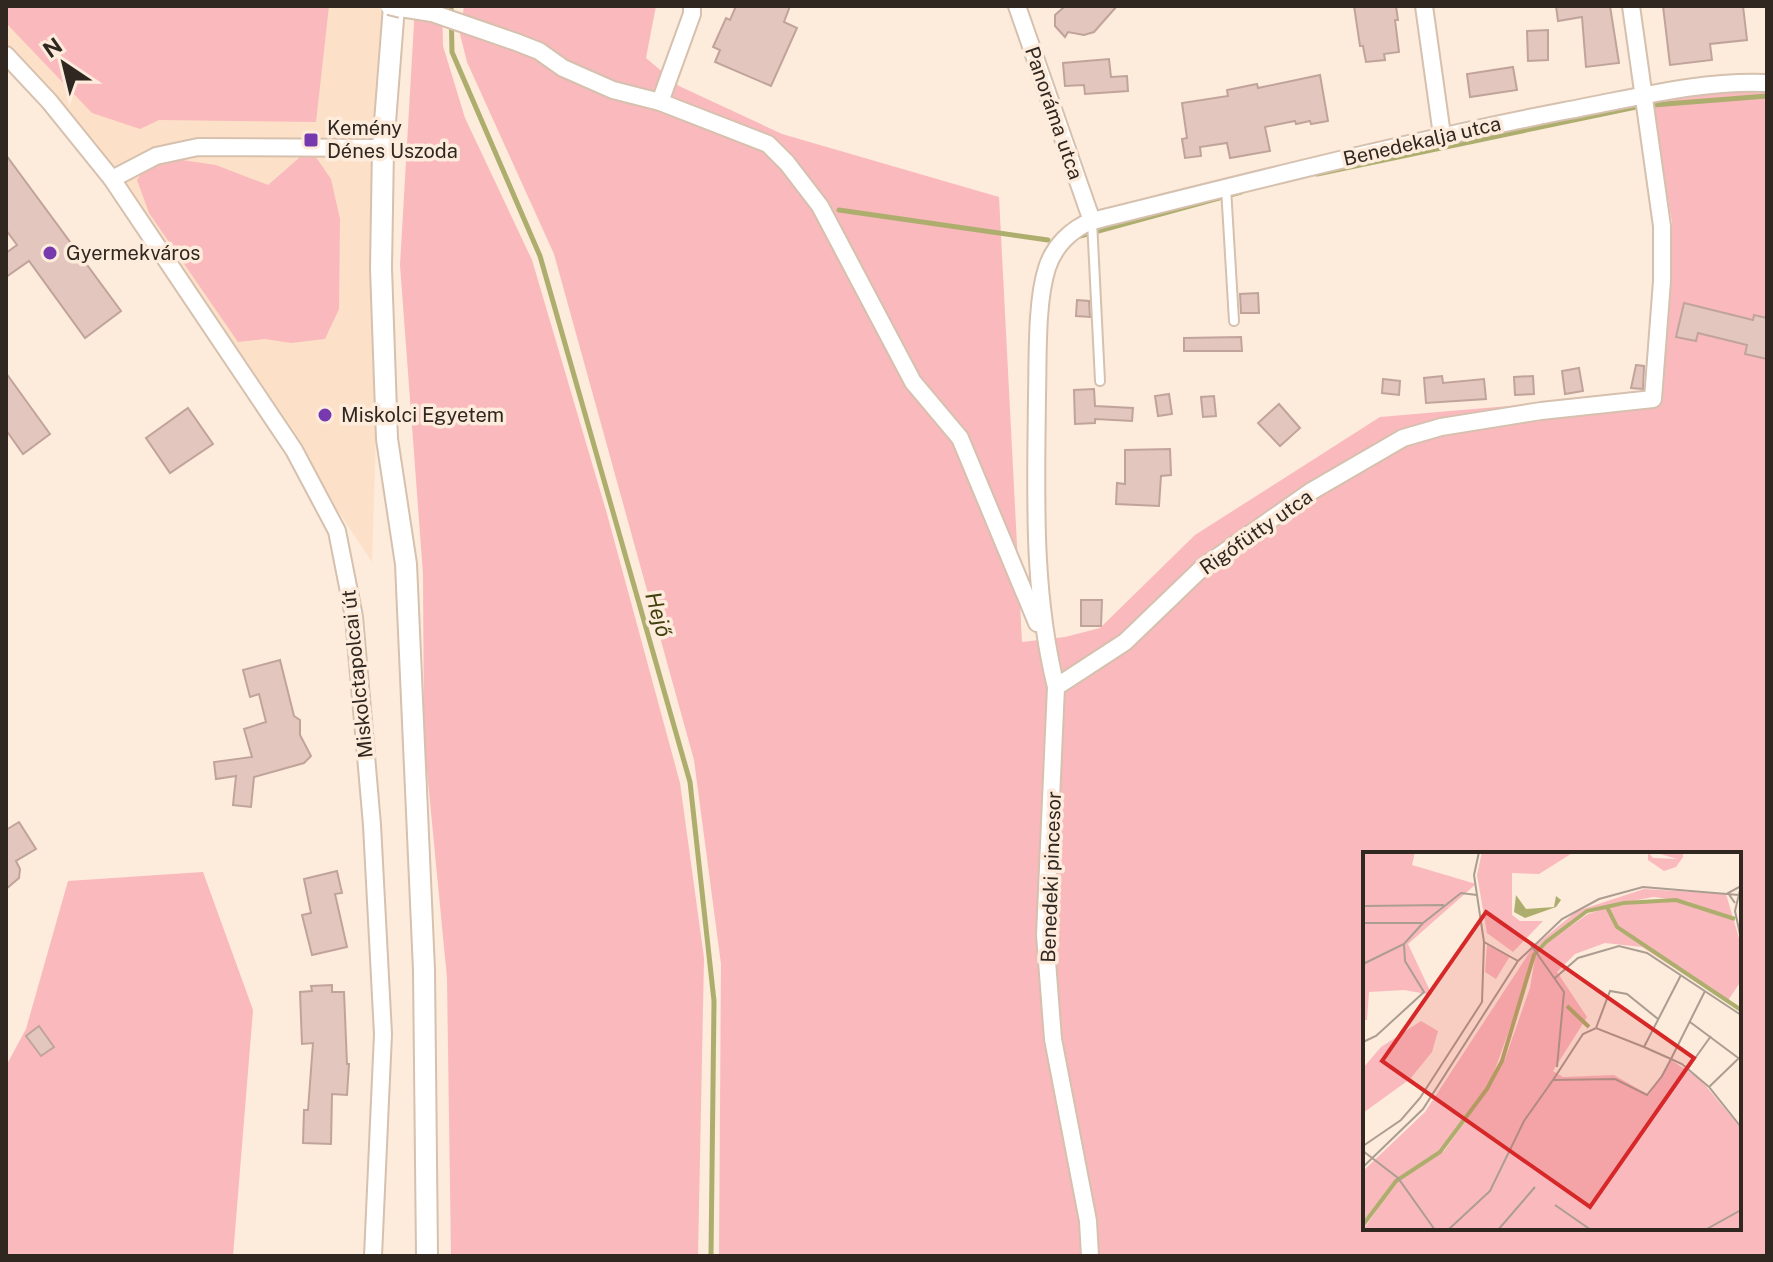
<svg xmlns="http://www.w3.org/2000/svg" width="1773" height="1262" font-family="'Public Sans',sans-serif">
	<rect width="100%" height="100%" fill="#fdebdc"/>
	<!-- built -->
	<polygon fill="#fde0c8" points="6,6 389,6 372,562 94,143 6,54"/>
	<!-- green -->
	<g fill="#fab9bd" fill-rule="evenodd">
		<polygon points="6,6 329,6 316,122 159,120 140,129 92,113 6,23"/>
		<polygon points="415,6 442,6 443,46 465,118 532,260 607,514 680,783 704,958 698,1256 451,1256 447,978 424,740 423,574 400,265"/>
		<path d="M464 6H656L646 58 679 86 782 134 999 197 1022 642 1065 637 1100 628 1195 535 1380 417 1662 393 1672 222 1651 101 1754 87 1767 88V1256H719L721 964 694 760 554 254 467 62 460 34ZM1365 854H1739V1228H1365Z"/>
		<polygon points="313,153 331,179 340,219 339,309 325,339 291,343 265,339 238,342 149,213 137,180 145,168 175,159 216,165 268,185 300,157"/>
		<polygon points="203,872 253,1010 233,1256 6,1256 6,1066 26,1029 68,881"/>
	</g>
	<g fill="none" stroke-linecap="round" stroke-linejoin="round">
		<!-- stream -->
		<g stroke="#adae6d" stroke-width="5">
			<polyline points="451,6 452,52 540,256 690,782 714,1001 711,1256"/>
			<polyline points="1653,105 1767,96"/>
			<polyline points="1317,174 1636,107"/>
			<polyline points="839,210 1048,240"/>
			<polyline points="1080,236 1241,192"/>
		</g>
	</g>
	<!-- building -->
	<g fill="#e3c6bd" stroke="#c0a49b" stroke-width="2">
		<polygon points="736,6 790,6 784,22 797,28 771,86 715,62 720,50 713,47 726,18 730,20"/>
		<polygon points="1078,6 1117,6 1094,32 1084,35 1068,32 1065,37 1055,26 1055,15 1064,7"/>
		<polygon points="1354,6 1396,6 1398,20 1395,20 1399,52 1384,54 1385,60 1366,62 1363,46 1360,46"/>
		<polygon points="1556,6 1610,6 1619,63 1586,67 1582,17 1558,21"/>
		<polygon points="1663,6 1743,6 1747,40 1710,44 1712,60 1670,65"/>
		<polygon points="1548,30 1548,60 1528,61 1527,31"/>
		<polygon points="1109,59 1111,77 1127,76 1128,91 1085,94 1084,85 1065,86 1063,63"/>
		<polygon points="1513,67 1517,90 1470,97 1467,74"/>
		<polygon points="1320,75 1328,121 1311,124 1310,121 1296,124 1295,121 1265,127 1270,151 1230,158 1227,143 1200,147 1201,156 1185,158 1182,139 1187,138 1182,103 1228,96 1227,90 1257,84 1258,88"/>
		<polygon points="6,155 121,311 85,338 29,261 6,277 6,253 17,245 6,230"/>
		<polygon points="1258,293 1259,313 1241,313 1240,294"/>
		<polygon points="1077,300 1089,301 1090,317 1076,316"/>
		<polygon points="1684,303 1753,320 1754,315 1767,318 1767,359 1745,354 1747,345 1698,333 1696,341 1676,337"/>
		<polygon points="1241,337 1242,351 1184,351 1184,338"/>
		<polygon points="1636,365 1644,366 1643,389 1631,388"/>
		<polygon points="1579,368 1583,391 1565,394 1562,371"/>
		<polygon points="6,373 50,434 23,454 6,430"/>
		<polygon points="1442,376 1443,383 1484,379 1486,399 1426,403 1424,378"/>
		<polygon points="1533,376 1534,394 1515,395 1514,377"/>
		<polygon points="1383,379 1400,381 1399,395 1382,393"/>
		<polygon points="1094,389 1095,406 1133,408 1132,421 1095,419 1095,423 1075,424 1074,390"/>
		<polygon points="1169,394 1172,414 1158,416 1155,396"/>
		<polygon points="1214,396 1216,416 1203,417 1201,397"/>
		<polygon points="1279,404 1300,428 1280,446 1258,423"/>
		<polygon points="188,408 213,444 170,473 146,438"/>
		<polygon points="1170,449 1171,475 1161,476 1159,506 1116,504 1117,483 1125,484 1125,450"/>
		<polygon points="1081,600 1102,600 1101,626 1081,626"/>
		<polygon points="280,660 294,716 300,720 300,735 311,756 304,763 254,777 251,807 233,805 236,776 216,779 214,762 252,757 244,729 266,722 259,694 250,697 243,670"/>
		<polygon points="19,822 36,849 16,861 20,869 19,878 6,889 6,830"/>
		<polygon points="337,871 342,893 335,894 347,947 312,955 302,915 311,913 304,879"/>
		<polygon points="332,985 332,992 344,992 347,1064 349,1064 347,1095 332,1094 331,1144 303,1143 304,1110 308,1110 313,1043 302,1044 300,992 312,991 311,986"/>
		<polygon points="39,1026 54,1047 41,1056 26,1036"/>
	</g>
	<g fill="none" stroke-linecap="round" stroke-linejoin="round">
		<defs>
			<g id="service">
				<polyline points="1226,188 1234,321"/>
				<polyline points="1092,221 1100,381"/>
			</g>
			<g id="minor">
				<polyline points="1017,6 1092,221"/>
				<polyline points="1424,6 1442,135"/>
				<path d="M1631 6 1662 226V281L1653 399 1541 411 1441 427 1403 438 1310 492 1203 567 1125 642 1056 687C1032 590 1036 495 1037 396 1038 359 1036 302 1047 268 1054 246 1071 229 1092 221 1249 182 1405 142 1564 111 1631 99 1699 80 1767 83"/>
				<polyline points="394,7 432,13 516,42 539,51 563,68 613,90 660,102 768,144 787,163 820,206 913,382 960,438 1037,623"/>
				<polyline points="6,55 49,101 112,179 294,450 337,531 354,617 372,825 383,1034 373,1256"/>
				<polyline points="660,102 692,14 692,6"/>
				<polyline points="112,179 156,156 198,147 383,148"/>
				<polyline points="1056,687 1045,935 1053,1039 1088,1221 1090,1256"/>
			</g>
			<polyline id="tertiary" points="394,6 383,148 381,268 387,439 406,564 424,970 427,1256"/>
		</defs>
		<!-- service casing -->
		<use href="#service" stroke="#d6c0ae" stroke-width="12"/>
		<!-- minor casing -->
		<use href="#minor" stroke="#d6c0ae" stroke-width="20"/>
		<!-- tertiary casing -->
		<use href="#tertiary" stroke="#d6c0ae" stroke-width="24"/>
		<!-- service -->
		<use href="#service" stroke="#fff" stroke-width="8"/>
		<!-- minor -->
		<use href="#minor" stroke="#fff" stroke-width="16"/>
		<!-- tertiary -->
		<use href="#tertiary" stroke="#fff" stroke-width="20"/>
		<defs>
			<polyline id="minor-bridge" points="389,6 401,9"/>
		</defs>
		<!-- minor-bridge casing -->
		<use href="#minor-bridge" stroke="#d6c0ae" stroke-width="20" stroke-linecap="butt"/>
		<!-- minor-bridge -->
		<use href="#minor-bridge" stroke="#fff" stroke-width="16"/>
	</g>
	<!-- markers -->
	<g fill="#7739ae" stroke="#fdebdc" stroke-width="3">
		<rect x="303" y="132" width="16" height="16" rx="4"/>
		<circle cx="50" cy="253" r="8"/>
		<circle cx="325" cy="415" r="8"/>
	</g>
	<g text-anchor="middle" stroke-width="7" stroke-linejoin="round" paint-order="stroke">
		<!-- street labels -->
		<g font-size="20" fill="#302720" stroke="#fdebdc">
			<text transform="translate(1054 113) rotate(71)" y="7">Panoráma utca</text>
			<text transform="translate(1422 141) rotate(-13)" y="7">Benedekalja utca</text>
			<text transform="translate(1256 532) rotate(-35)" y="7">Rigófütty utca</text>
			<text transform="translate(357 674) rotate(-96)" y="7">Miskolctapolcai út</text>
			<text transform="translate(1051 877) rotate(-88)" y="7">Benedeki pincesor</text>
		</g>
		<!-- poi labels -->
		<g font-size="20" fill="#302720" stroke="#fdebdc" text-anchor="start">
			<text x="327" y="135">Kemény<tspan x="327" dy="23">Dénes Uszoda</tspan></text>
			<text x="66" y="260">Gyermekváros</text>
			<text x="341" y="422">Miskolci Egyetem</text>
		</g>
		<!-- water labels -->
		<g font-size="22" font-style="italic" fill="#41410d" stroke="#fdebdc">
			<text transform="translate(659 614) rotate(74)" y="8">Hejő</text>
		</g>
	</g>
	<!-- overview -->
	<g transform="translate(1363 852)">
		<rect width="378" height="378" fill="#fdebdc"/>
		<path d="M0 0H52L49 13 113 32 45 92 69 143 41 138 6 140 4 168H0ZM119 0H211L176 22 149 21V63L157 69H180L150 100 124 81 114 23ZM285 0 290 6 314 7 291 0H320V5L313 15 301 19 285 8ZM281 37 363 42 378 93V129L364 150 279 95 242 91 212 102 194 120 224 165 190 219 200 225 251 223 286 243 308 208 337 227 378 276V378H0L33 330 81 299 128 233 142 207 167 136 172 106 183 91 225 62 243 56 289 49 329 50 290 45 224 58 177 93 127 231 77 298 31 329 0 371V319L62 260 170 95 214 59ZM124 93 147 104 133 127 122 120ZM58 169 75 179 69 200 47 227 0 261V216L18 195Z" fill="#fab9bd"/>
		<path d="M153 43 163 57 191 55 193 44 198 48 193 55 162 66 151 60Z" fill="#adae6d"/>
		<path fill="none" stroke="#adae6d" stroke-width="4" d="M244 55 254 75 378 158M204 154 226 175M0 373 33 329 77 300 124 237 139 209 171 103 183 90 224 59 261 51 313 48 372 67"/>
		<path fill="none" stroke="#ab9d91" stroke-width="2" d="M378 34 372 59 378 87M372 51 365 41 378 34M0 54 81 53M0 71H60L98 41 114 43M121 90 155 109M168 93 201 140 194 215M0 112 41 92 60 71M192 126 215 106 256 94 284 101 378 163M342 139 308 207 299 224 284 243 252 227 190 228 220 182 233 176 281 195 308 207 319 212 346 235 378 275M327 170 378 208M233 176 247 139 264 142 295 167M0 190 13 184 61 140 42 109 41 92M281 195 318 123M325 216 348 184M346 235 376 206M0 294 38 268 57 246 119 150 121 90 111 23 116 0M0 299 35 326 72 378M0 315 60 257 155 109 199 67 236 47 280 35 376 43M192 353 228 378M85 378 127 339 161 269 190 228M135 378 172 335M342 378 378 358"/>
		<path fill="#d62828" fill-opacity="0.15" stroke="#d62828" stroke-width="4" d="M123 60 331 206 227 355 19 209Z"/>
		<rect width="378" height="378" fill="none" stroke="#302720" stroke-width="4"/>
	</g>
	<!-- border -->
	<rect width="1773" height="1262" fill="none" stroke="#302720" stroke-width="16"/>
	<!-- north arrow -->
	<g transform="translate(64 64) rotate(325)" stroke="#fdebdc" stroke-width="6" paint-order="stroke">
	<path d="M0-6L14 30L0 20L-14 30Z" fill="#302720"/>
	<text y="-12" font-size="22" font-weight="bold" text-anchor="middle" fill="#302720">N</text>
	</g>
</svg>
